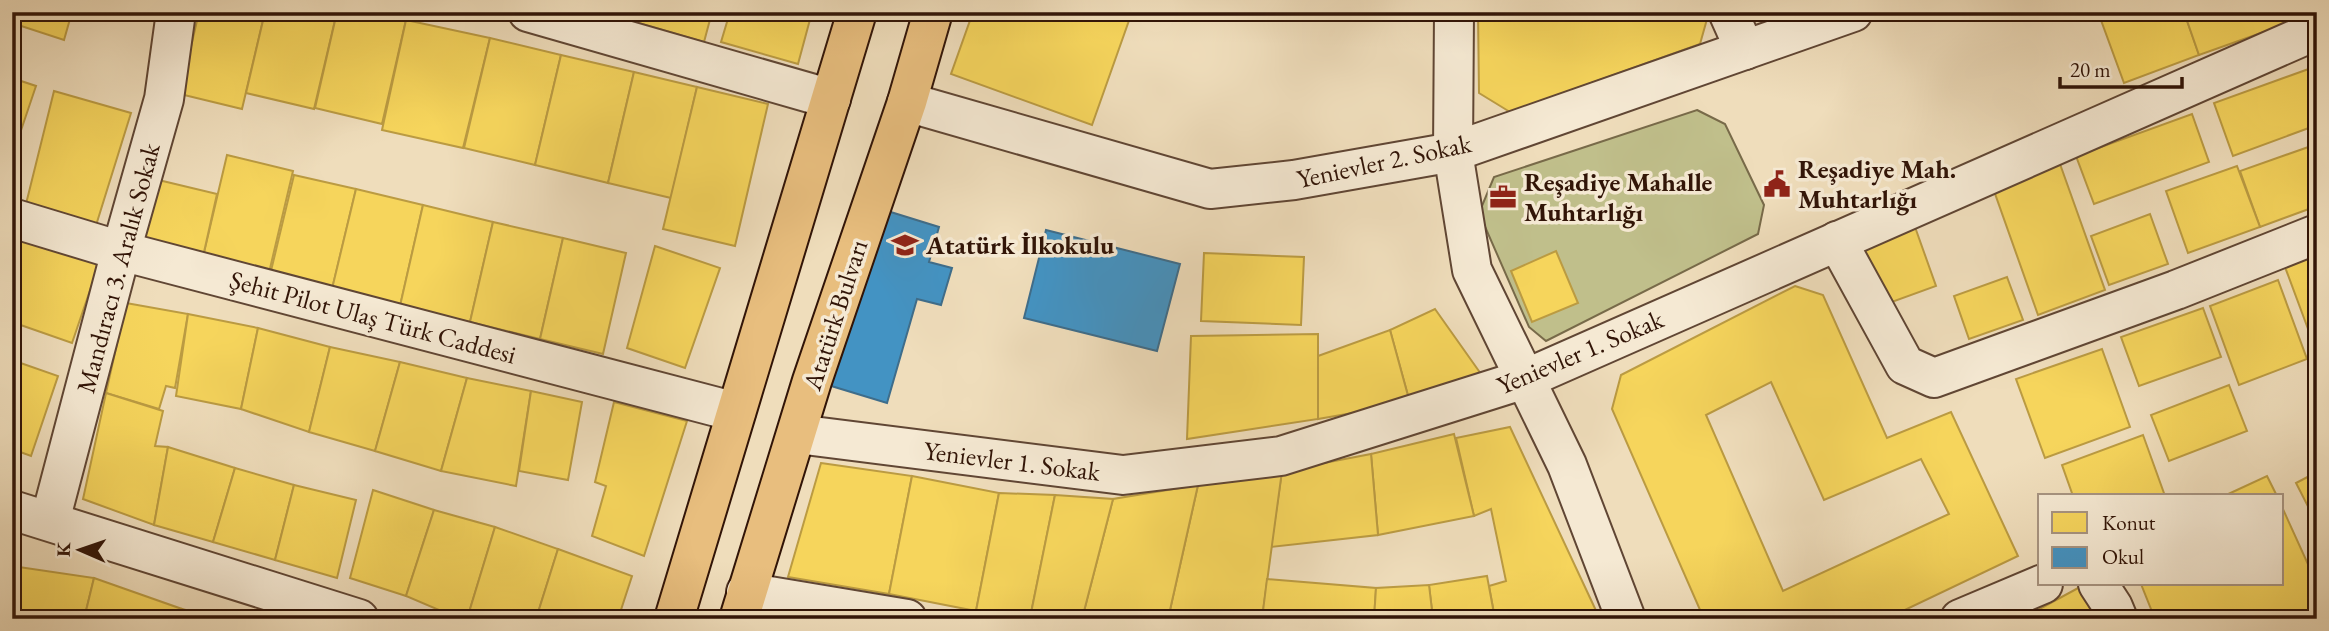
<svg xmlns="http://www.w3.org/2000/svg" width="2329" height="631" font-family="'EB Garamond',serif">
	<rect width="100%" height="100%" fill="#efddbb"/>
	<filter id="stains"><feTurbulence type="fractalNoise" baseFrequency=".00286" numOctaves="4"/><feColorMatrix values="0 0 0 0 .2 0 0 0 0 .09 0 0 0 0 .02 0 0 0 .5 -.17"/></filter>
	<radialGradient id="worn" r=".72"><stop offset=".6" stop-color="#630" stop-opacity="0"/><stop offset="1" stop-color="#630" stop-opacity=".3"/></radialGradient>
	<!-- green -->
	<polygon fill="#c0bf8b" stroke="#786a49" stroke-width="2" points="1697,110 1725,124 1764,205 1758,234 1546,341 1529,327 1479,213 1494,177"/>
	<!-- homes -->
	<g fill="#f6d55c" stroke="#bb9b42" stroke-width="2" fill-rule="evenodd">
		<polygon points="12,12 72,12 64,40 12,23"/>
		<polygon points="199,12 265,12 242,109 180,94"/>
		<polygon points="265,12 337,12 314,109 246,93"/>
		<polygon points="337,12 375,12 406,20 382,124 315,108"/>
		<polygon points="637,12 712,12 704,42 635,22"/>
		<polygon points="730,12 812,12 798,64 721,42"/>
		<polygon points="973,12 1132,12 1092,125 951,74"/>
		<polygon points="1478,12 1709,12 1700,44 1510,112 1479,93"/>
		<polygon points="2098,12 2184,12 2199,55 2124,83"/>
		<polygon points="2184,12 2317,12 2317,13 2199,55"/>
		<polygon points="406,20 490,38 463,148 382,130"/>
		<polygon points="490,38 561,55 535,165 464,148"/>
		<polygon points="561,55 634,72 608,183 535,165"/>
		<polygon points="2317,66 2317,125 2233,156 2214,103"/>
		<polygon points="634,72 697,87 671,198 608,183"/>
		<polygon points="12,78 36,86 12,157"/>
		<polygon points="697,87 768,104 735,246 663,229"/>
		<polygon points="54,91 131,113 93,235 23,216"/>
		<polygon points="2192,114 2209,162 2094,204 2076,156"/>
		<polygon points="2317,144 2317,206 2260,227 2240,171"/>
		<polygon points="227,155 293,171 268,277 202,261"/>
		<polygon points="2060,164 2105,290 2038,315 1993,188"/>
		<polygon points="2237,166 2260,227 2188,253 2166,191"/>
		<polygon points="294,175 356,189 332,289 270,275"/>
		<polygon points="146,177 217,194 202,261 130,244"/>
		<polygon points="356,189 423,205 400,306 332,289"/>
		<polygon points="423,205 493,222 470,322 400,306"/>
		<polygon points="2150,214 2168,264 2109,285 2091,236"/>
		<polygon points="493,222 563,238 540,339 470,322"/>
		<polygon points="1915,227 1936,286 1878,307 1857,248"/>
		<polygon points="12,237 99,264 72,343 12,322"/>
		<polygon points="563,238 626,253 603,354 540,339"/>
		<polygon points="655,246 720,268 685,368 627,348"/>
		<polygon points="1556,251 1578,303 1532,322 1511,271"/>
		<polygon points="1204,253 1304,257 1301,325 1201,321"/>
		<polygon points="2317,255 2317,336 2311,337 2285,267"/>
		<polygon points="2007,277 2023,320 1969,339 1954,296"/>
		<polygon points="2278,280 2307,359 2239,385 2210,306"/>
		<path d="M1795 286 1823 295 1887 438 1951 412 2018 556 1886 619H1704L1612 409 1621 375ZM1771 382 1824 500 1921 459 1949 514 1783 591 1706 415Z"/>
		<polygon points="126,303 188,314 175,388 166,386 159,409 106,393"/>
		<polygon points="2203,308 2221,357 2139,386 2121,337"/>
		<polygon points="1435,309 1481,374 1410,403 1390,330"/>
		<polygon points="188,314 258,328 241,409 176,396"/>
		<polygon points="258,328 330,347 309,432 241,409"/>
		<polygon points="1390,330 1410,403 1318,419 1318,356"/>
		<polygon points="1318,334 1318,419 1187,439 1191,336"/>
		<polygon points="330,347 400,362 375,451 309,432"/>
		<polygon points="2102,349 2130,427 2045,458 2016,379"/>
		<polygon points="12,360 58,376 31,456 12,449"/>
		<polygon points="400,362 467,378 441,471 375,451"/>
		<polygon points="467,378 531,391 516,486 441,471"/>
		<polygon points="2229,385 2247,431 2169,461 2151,415"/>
		<polygon points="531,391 582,402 568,480 519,471"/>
		<polygon points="106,393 163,411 155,446 168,447 154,525 83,499"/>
		<polygon points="614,402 687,421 644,556 592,536 606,486 595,482"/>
		<polygon points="1510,427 1599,617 1593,619 1495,619 1489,586 1506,581 1491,509 1474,516 1456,438"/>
		<polygon points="1454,434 1474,516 1378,535 1371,454"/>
		<polygon points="2143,435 2165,496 2073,496 2062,465"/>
		<polygon points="168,447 235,468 213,542 154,525"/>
		<polygon points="1371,454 1378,535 1271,547 1282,471"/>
		<polygon points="821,463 912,476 889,594 788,577"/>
		<polygon points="235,468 294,485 275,560 213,542"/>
		<polygon points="1282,471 1262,619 1168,619 1198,485"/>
		<polygon points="2317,472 2317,524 2296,483"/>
		<polygon points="912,476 999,493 976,611 889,594"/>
		<polygon points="2267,476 2277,496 2224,496"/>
		<polygon points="294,485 356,500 337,578 275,560"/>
		<polygon points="1198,485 1168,619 1082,619 1113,499"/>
		<polygon points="373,490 434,510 406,596 350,578"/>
		<polygon points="999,493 1055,495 1030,618 976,611"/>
		<polygon points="1055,495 1113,499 1082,619 1030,618"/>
		<polygon points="2282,507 2317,584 2317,619 2155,619 2141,584 2282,584"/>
		<polygon points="434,510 495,527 467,619 460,619 406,596"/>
		<polygon points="495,527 558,549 536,619 467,619"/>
		<polygon points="558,549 632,576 618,619 536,619"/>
		<polygon points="12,566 94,578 84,619 12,619"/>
		<polygon points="1487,576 1495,619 1433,619 1429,585"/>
		<polygon points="94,578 182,609 179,619 84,619"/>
		<polygon points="1267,579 1376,588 1374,619 1262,619"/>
		<polygon points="1429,585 1433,619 1374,619 1376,588"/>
		<polygon points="2080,587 2095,619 2021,619"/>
		<polygon points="182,609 220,619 179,619"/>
	</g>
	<!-- schools -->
	<g fill="#4393c3" stroke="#3e6d8b" stroke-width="2">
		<polygon points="881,209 939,227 929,262 952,268 941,305 917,299 887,403 828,385"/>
		<polygon points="1046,230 1180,264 1157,351 1024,318"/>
	</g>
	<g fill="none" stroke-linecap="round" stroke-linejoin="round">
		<defs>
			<g id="minor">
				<polyline points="528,12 831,99"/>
				<polyline points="1454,12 1453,152 1472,270 1567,465 1626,619"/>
				<polyline points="1728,12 1745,50"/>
				<polyline points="907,102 1210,189 1294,180 1453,152 1853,12"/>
				<polyline points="12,218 121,251 736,412"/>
				<polyline points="1837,241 1905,365 1934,378 2176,290 2317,234"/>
				<polyline points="797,434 1123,475 1281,456 1525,379 2317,30"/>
				<polyline points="12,510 359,619"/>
				<polyline points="50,521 121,251 164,99 176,12"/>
				<polyline points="2098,584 2113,607 2118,619"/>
				<polyline points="746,592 907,619"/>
				<polyline points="1960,619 2043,584"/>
			</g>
			<g id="primary">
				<polyline points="674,619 857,12"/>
				<polyline points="739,619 812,381 907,102 933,12"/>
			</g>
		</defs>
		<!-- minor casing -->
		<use href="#minor" stroke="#604634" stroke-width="42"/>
		<!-- primary casing -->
		<use href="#primary" stroke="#311407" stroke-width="42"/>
		<!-- minor -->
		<use href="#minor" stroke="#f5e9d3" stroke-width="38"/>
		<!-- primary -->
		<use href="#primary" stroke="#e8be7e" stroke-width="38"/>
	</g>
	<!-- icons -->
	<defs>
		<symbol id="civic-bare" viewBox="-9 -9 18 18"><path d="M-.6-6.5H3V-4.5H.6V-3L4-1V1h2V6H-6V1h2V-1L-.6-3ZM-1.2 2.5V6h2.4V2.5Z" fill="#8f2418" stroke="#f5e9d3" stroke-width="2.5" paint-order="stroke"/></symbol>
		<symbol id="office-bare" viewBox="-9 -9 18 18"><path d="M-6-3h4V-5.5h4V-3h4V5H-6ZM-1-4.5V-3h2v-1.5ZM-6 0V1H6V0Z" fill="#8f2418" stroke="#f5e9d3" stroke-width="2.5" paint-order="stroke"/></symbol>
		<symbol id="school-bare" viewBox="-9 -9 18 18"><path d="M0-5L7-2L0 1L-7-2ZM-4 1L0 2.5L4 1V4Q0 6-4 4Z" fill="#8f2418" stroke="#f5e9d3" stroke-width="2.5" paint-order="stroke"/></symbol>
	</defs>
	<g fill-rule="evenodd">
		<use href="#civic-bare" x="1758" y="165" width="38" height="38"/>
		<use href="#office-bare" x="1484" y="178" width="38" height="38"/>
		<use href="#school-bare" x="886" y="226" width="38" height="38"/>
	</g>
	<g text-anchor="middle" stroke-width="7" stroke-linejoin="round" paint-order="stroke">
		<!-- street labels -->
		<g font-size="26" fill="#311407" stroke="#f5e9d3">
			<text transform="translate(1384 161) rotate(-12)" y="9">Yenievler 2. Sokak</text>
			<text transform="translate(118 268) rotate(-75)" y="9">Mandıracı 3. Aralık Sokak</text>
			<text transform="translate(835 315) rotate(-72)" y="9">Atatürk Bulvarı</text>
			<text transform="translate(373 317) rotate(15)" y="9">Şehit Pilot Ulaş Türk Caddesi</text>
			<text transform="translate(1580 352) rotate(-23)" y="9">Yenievler 1. Sokak</text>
			<text transform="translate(1012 461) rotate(7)" y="9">Yenievler 1. Sokak</text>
		</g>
		<!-- poi labels -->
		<g font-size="26" font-weight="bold" fill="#311407" stroke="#f5e9d3" text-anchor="start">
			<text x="1798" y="178">Reşadiye Mah.<tspan x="1798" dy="30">Muhtarlığı</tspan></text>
			<text x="1524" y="191">Reşadiye Mahalle<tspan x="1524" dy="30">Muhtarlığı</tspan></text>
			<text x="926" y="254">Atatürk İlkokulu</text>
		</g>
	</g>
	<!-- margin -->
	<rect width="2329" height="631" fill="none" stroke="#efddbb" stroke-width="42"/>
	<rect x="14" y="14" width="2301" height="603" fill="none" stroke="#311407" stroke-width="3.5"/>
	<rect x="21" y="21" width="2287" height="589" fill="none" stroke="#311407" stroke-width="2"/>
	<!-- legend -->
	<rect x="2038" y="494" width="245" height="91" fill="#f5e9d3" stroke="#a79481" stroke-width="2"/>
	<rect x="2052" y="512" width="35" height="21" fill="#f6d55c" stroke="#a79481" stroke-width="2"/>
	<text x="2102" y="530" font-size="21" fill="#311407">Konut</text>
	<rect x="2052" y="547" width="35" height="21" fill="#4393c3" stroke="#a79481" stroke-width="2"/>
	<text x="2102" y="564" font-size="21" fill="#311407">Okul</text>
	<!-- north arrow -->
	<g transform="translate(80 550) rotate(272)" stroke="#f5e9d3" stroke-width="5" paint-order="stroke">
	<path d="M0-5L12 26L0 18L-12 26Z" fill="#311407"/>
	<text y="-10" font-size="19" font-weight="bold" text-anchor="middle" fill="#311407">K</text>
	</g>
	<!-- scale -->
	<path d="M2060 77v10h122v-10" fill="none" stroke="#311407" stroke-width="3.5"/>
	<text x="2070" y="77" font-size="21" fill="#311407" stroke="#f5e9d3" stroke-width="5" paint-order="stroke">20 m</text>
	<rect width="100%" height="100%" filter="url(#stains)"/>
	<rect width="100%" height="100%" fill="url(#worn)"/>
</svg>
